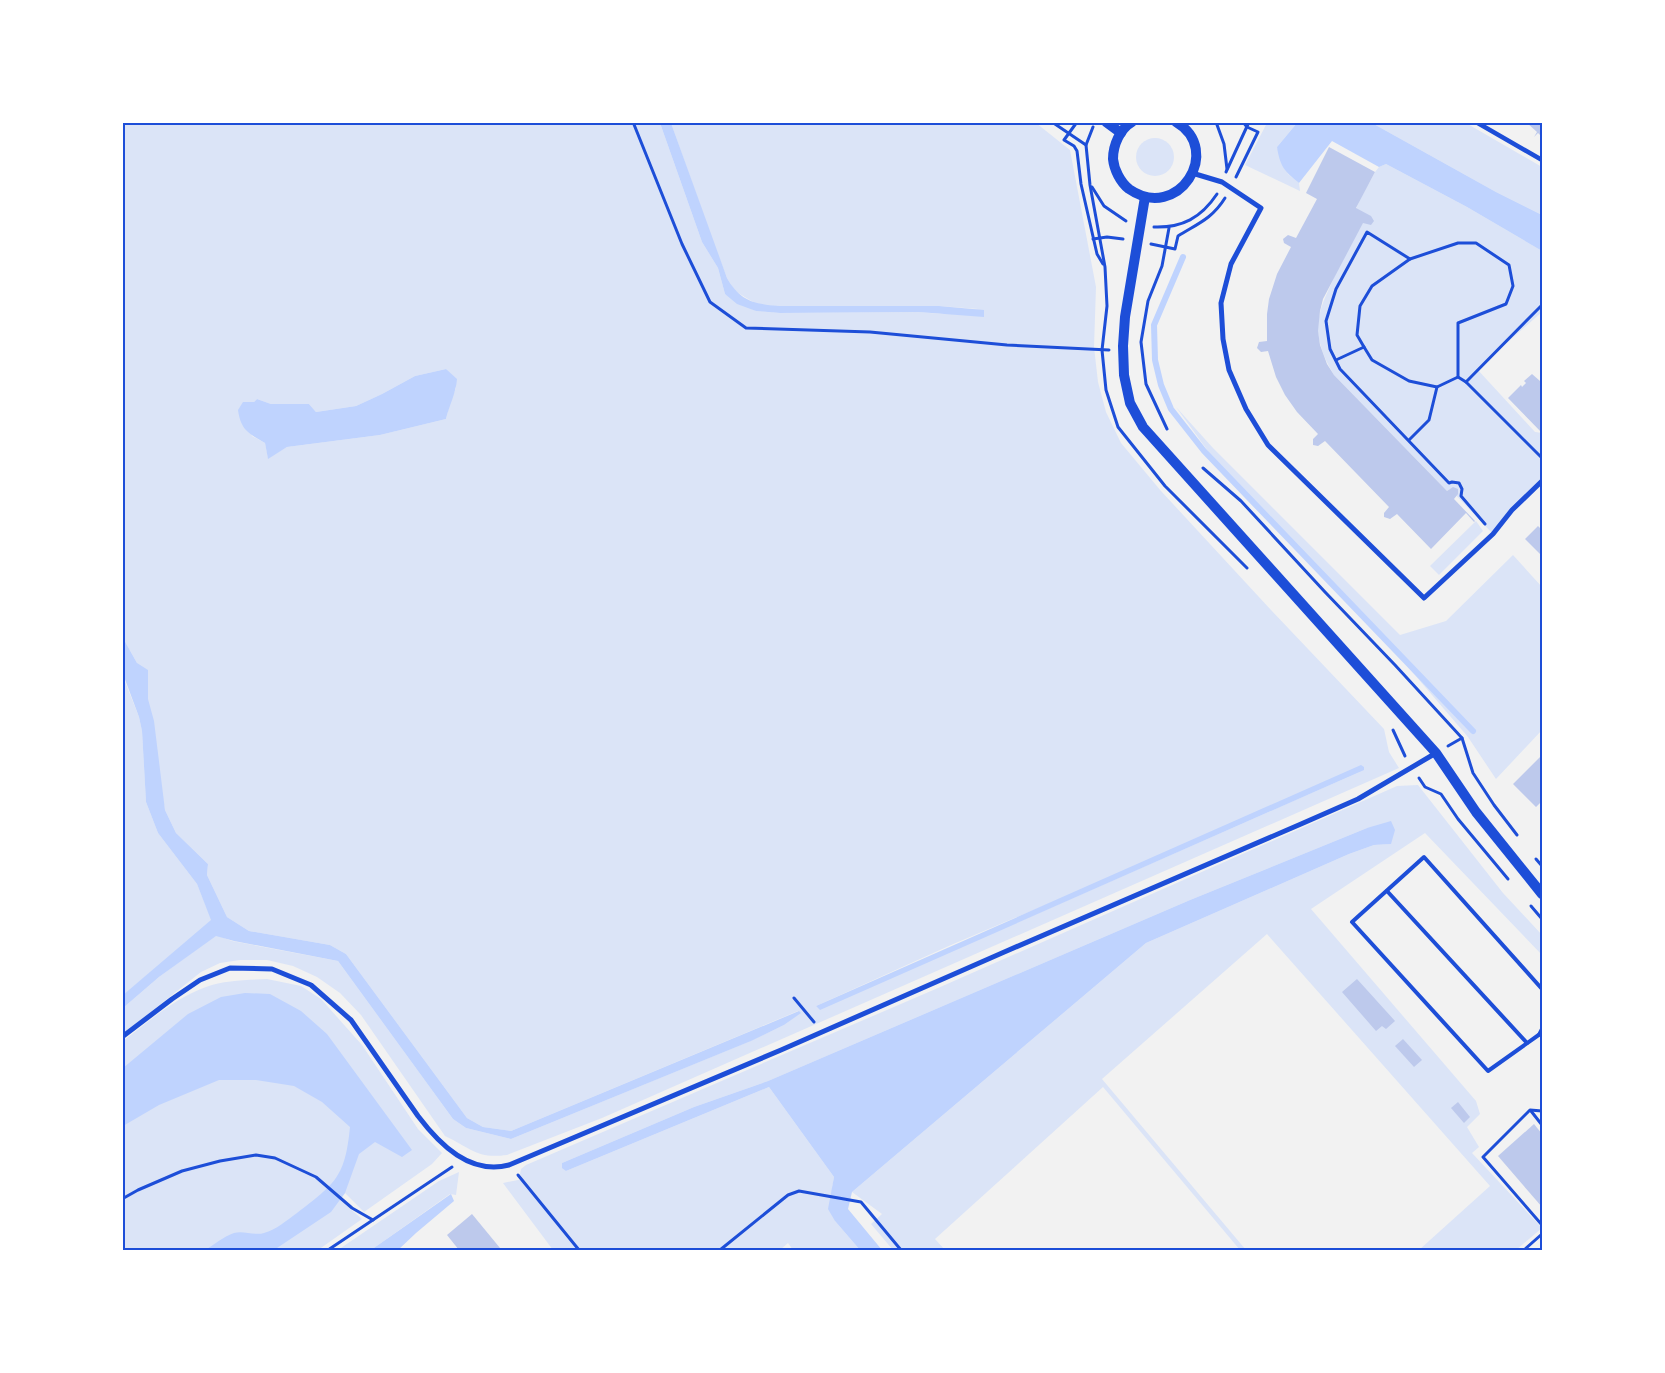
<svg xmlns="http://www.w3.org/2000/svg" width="1665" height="1373" font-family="Ubuntu,sans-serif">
	<rect width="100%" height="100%" fill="#f2f2f2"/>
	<!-- green -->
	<g fill="#dbe4f7" fill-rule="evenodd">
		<path d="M123 123H660L702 242 718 268 725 294 756 311 780 313 918 312 941 314 978 309 939 306H779L758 305 735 291 727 278 712 239 671 123H1036L1070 150 1096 287 1094 347 1098 382 1106 412 1121 443 1161 491 1271 610 1384 729 1389 752 1399 768 602 1118 507 1155C476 1159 471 1148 445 1136L361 1015 340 993 317 977 293 966 267 960H240L220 963 201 972 123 1034V1008L159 977 216 935 232 941 338 961 453 1119 466 1128 511 1139 748 1042 784 1025 800 1013 798 1011 511 1131 483 1127 467 1118 346 954 330 945 249 931 227 917 207 875 208 864 176 833 165 810 137 663 123 638ZM446 369 456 388 450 402 446 419 380 435 287 447 268 458 265 443 252 436 243 402H254L257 399 271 404H309L316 412 356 406 382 394 415 376ZM1364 770 820 1009 816 1006 951 945Z"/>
		<polygon points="1267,123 1297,123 1277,147 1288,174 1299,183 1300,191 1245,165"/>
		<polygon points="1372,123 1466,123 1497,141 1542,167 1542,215 1496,192"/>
		<circle cx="1155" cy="157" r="19"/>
		<path d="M1386 164 1467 207 1542 251V312L1477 369 1535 432 1542 433V481L1512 510 1493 534 1450 489 1447 491 1334 375C1326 362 1320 348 1318 333 1317 309 1327 295 1335 275 1344 253 1348 230 1356 209 1361 196 1369 184 1375 172L1379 167Z"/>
		<polygon points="1176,407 1213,448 1400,635 1446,621 1513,555 1542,587 1542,730 1496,779 1468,737 1396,653 1213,458"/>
		<polygon points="1476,521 1483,531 1439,575 1430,566"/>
		<polygon points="122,674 139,717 142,731 146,802 158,833 197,884 212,921 122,996"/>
		<polygon points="1418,785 1503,893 1542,935 1542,955 1425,833 1311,909 1476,1101 1480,1114 1467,1127 1479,1147 1472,1153 1542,1228 1516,1250 1419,1250 1490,1186 1267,934 1102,1079 1246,1250 1240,1250 1103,1087 935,1239 945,1250 893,1250 871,1224 882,1214 852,1192 1146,943 1349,854 1374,845 1390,844 1367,828 1190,900 768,1081 694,1107 562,1163 566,1171 769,1087 834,1177 832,1189 835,1221 860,1250 793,1250 788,1243 780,1250 553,1250 503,1183 523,1179 520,1174 521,1169 526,1165 938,988 1397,786"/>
		<path d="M267 979 301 986 321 999 362 1045 418 1129 442 1153 432 1164 364 1212 345 1193 340 1200 362 1219 318 1250H123V1041C148 1022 175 998 206 987 225 980 247 980 267 979Z"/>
		<polygon points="459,1172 456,1195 450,1194 371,1250 338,1250 439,1181"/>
	</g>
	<!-- water -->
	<g fill="#bfd3fe">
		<path d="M660 123H671L727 278C740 301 754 304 779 306H939L984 310V317L918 312 780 313 756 311 737 304 725 294 718 268 702 242Z"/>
		<path d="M1297 123H1372L1496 192 1542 215V251L1467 207 1386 164 1379 167 1332 141 1299 183C1284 171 1280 166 1277 147Z"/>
		<path d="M446 369 457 379C456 393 449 406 446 419L380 435 287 447 268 459 265 443C248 433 241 430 238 410L243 402H254L257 399 271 404H309L316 412 356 406 382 394 415 376Z"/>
		<polygon points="123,638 137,663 148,670 148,699 154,721 165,810 176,833 208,864 207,875 227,917 249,931 330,945 346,954 467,1118 483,1127 511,1131 799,1011 801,1013 784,1025 751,1041 511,1139 466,1128 453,1119 338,961 234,941 216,936 159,977 123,1008 123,995 211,920 197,884 158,833 146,802 142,731 139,717 123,674"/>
		<polygon points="1361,765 1364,767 1364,770 820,1010 816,1006"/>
		<polygon points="1391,821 1395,830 1391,844 1374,845 1349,854 1146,943 852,1192 848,1209 882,1250 860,1250 835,1221 828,1209 834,1177 769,1087 566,1171 562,1168 562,1163 694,1107 768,1081 1190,900 1367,828"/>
		<path d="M245 993 270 994 301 1011 327 1034 412 1150 402 1157 375 1142 359 1154 345 1193 331 1212 274 1250H205C214 1245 224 1236 234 1233 243 1230 255 1236 264 1233 276 1230 287 1220 297 1213 336 1183 345 1177 350 1127L322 1102 294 1086 256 1080H219L159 1105 123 1126V1068L188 1014 221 997Z"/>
		<polygon points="451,1194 454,1201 416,1233 398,1250 371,1250"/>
	</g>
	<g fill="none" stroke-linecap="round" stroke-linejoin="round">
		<!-- stream -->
		<polyline stroke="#bfd3fe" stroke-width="6" points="1183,257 1154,325 1155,360 1161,385 1171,409 1204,451 1473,731"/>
	</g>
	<!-- building -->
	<g fill="#bdc9ec">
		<polygon points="1526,122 1542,122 1542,137 1538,133 1534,137 1537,132"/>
		<polygon points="1329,147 1375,172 1356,208 1371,216 1374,221 1371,225 1363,223 1323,299 1320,311 1318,331 1320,345 1327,364 1334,375 1447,491 1453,487 1458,489 1458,494 1454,499 1475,521 1474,522 1466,513 1431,549 1397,514 1390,519 1384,517 1384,513 1389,507 1325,441 1318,446 1313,445 1313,439 1318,434 1297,412 1285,395 1276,377 1268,351 1261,352 1257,348 1259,342 1267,341 1267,314 1269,299 1277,274 1291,247 1284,243 1283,239 1288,235 1296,238 1317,199 1306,193"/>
		<polygon points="1532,374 1540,381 1542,378 1542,433 1508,398 1521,385 1522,387 1526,383 1524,381"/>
		<polygon points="1538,526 1540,528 1542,526 1542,556 1525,539"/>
		<polygon points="1542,755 1542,803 1541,802 1536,807 1513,784"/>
		<polygon points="1357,979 1395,1021 1386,1029 1382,1026 1376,1031 1342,992"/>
		<polygon points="1403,1039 1422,1060 1414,1067 1395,1046"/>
		<polygon points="1458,1102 1470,1117 1464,1123 1451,1108"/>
		<polygon points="1534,1124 1542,1134 1542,1207 1498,1156"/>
		<polygon points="472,1214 500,1248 498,1250 459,1250 447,1235"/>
	</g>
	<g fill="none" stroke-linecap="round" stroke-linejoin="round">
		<!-- path -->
		<g stroke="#1d4ed8" stroke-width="3">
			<polyline points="633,122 682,244 710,302 746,328 870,332 1007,345 1109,350"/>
			<polyline points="1052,122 1086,145"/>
			<polyline points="1077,122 1064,140 1074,146 1077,151 1081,184 1097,254 1103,264"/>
			<polyline points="1216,122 1224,144 1227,169"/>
			<polyline points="1093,127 1086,145 1090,185 1105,267 1107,306 1102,350 1106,390 1118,427 1165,486 1247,568"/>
			<polyline points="1226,172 1249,122"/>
			<polyline points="1236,177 1258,132 1247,127 1243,122"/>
			<polyline points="1092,187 1104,206 1126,221"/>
			<path d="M1154 227C1182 228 1201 218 1217 194"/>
			<polyline points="1093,239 1107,237 1123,239"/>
			<path d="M1151 244 1175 249 1178 236C1197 224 1212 219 1225 198"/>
			<polyline points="1542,305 1466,382 1542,458"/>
			<polyline points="1364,347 1357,335 1360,306 1372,286 1410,259"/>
			<polyline points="1336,360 1364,347 1372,360 1409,381 1437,387 1429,420 1409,440"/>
			<polyline points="1458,377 1458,323 1506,304 1513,286 1509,265 1476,243 1458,243 1410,259 1367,232 1336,289 1326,321 1330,349 1340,369 1449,483 1452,482 1459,483 1462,489 1461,496 1485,524"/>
			<polyline points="1437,387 1458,377 1466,382"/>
			<polyline points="1167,429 1146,384 1141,342 1148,301 1162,266 1169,228"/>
			<polyline points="1203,468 1241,501 1325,592 1395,665 1462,738 1473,773 1494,805 1517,835"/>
			<polyline points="1393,730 1405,756"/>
			<polyline points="1448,746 1462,738"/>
			<polyline points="1419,778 1425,787 1441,794 1458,819 1508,879"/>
			<polyline points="1536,859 1542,866"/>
			<polyline points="1531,906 1542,919"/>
			<polyline points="794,998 814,1022"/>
			<polyline points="1531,1111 1542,1125"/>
			<polyline points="1542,1111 1530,1110 1483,1157 1542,1225"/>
			<polyline points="518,1175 579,1250"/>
			<polyline points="122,1199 138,1190 182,1171 220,1161 256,1155 275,1158 316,1177 352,1208 373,1220"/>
			<polyline points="328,1250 452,1167"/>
			<polyline points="720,1250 788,1195 799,1191 861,1202 901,1250"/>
			<polyline points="1524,1250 1542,1234"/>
		</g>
		<!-- service -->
		<g stroke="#1d4ed8" stroke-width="4">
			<polyline points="1387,891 1527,1043"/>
			<polyline points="1540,1034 1488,1071 1352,922 1424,857 1542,989"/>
		</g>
		<!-- pedestrian -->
		<polyline stroke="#1d4ed8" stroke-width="4.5" points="1476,122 1542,160"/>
		<!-- minor -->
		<g stroke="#1d4ed8" stroke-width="5">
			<polyline points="1192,173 1222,182 1261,208 1231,264 1221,303 1223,339 1229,370 1246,409 1268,445 1424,598 1493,534 1512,510 1542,481"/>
			<polyline points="1540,1034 1542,1030"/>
			<path d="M122 1037 172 999 200 980 230 968 272 969 311 985 351 1020 418 1116C440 1145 470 1175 509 1165L781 1050 1002 953 1301 824 1358 799 1436 753"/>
		</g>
		<!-- secondary -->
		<g stroke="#1d4ed8" stroke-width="10">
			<polyline points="1106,122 1121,133"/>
			<path d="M1132 122C1120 129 1113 145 1113 159 1114 169 1120 182 1129 189 1178 223 1224 150 1176 122"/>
			<polyline points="1145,197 1125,317 1123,346 1124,375 1130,403 1143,427 1436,753 1476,812 1542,894"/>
		</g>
	</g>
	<!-- border -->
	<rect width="1665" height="1373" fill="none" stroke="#ffffff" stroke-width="248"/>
	<rect x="124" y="124" width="1417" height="1125" fill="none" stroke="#1d4ed8" stroke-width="2"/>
</svg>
